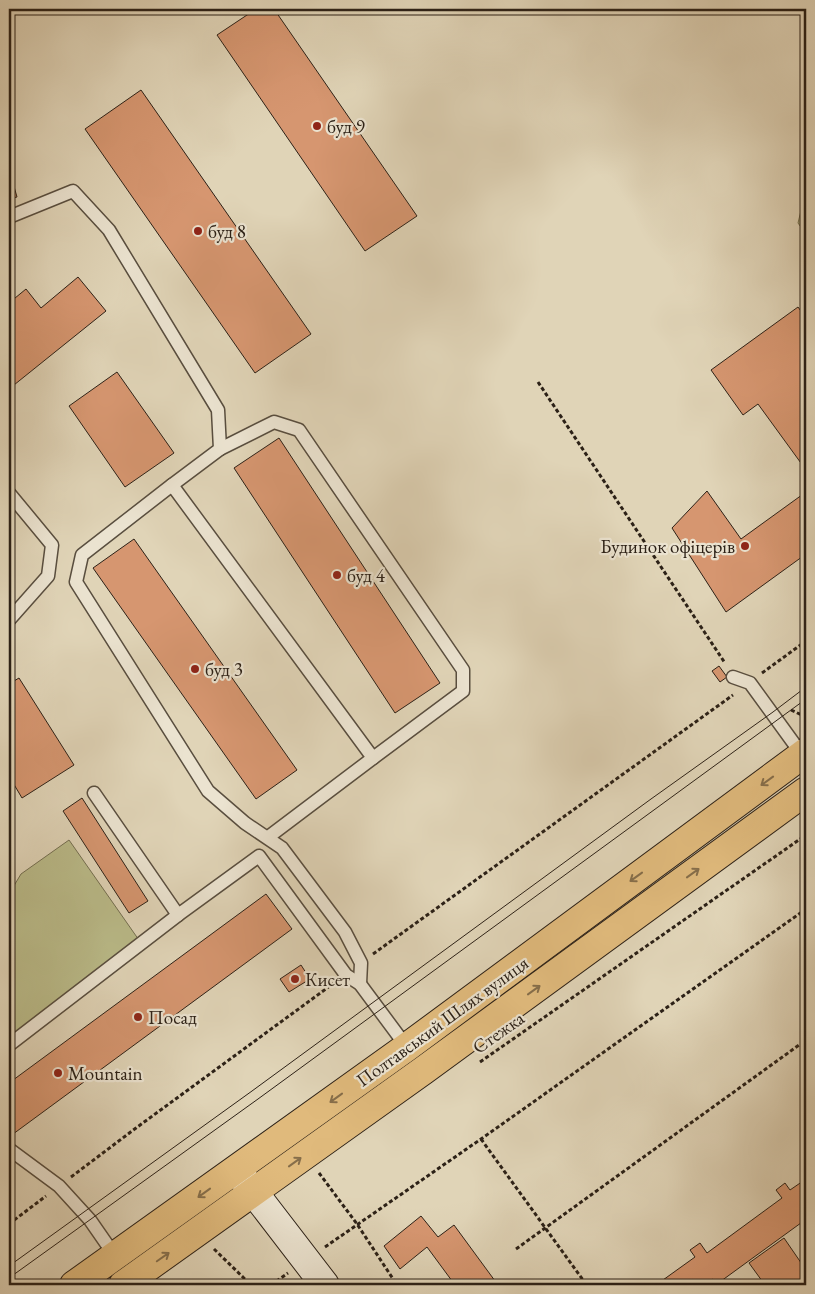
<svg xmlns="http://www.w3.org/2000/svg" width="815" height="1294" font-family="'EB Garamond',serif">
	<rect width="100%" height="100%" fill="#e0d4b7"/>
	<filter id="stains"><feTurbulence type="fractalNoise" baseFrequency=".004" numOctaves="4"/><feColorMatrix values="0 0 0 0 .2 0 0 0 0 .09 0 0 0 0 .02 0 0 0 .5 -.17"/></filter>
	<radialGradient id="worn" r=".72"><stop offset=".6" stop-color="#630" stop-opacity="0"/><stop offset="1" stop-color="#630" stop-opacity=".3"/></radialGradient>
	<!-- green -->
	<g fill="#babb89" stroke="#736e50">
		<polygon points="806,190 806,234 798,223"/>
		<polygon points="69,840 141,943 9,1045 9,894 21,874"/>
	</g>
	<!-- building -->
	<g fill="#d69670" stroke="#2c2117">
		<polygon points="256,9 274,9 417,216 365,251 217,35"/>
		<polygon points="141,90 311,334 255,373 85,129"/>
		<polygon points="9,169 17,197 9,199"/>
		<polygon points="78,277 106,311 9,389 9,303 26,289 41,308"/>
		<polygon points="798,307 806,318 806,470 758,404 743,415 711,370"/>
		<polygon points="117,372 174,453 125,487 69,406"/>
		<polygon points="279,438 440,683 395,713 234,468"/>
		<polygon points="707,491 741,539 806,492 806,554 726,612 672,528"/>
		<polygon points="134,539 297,770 256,799 93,568"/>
		<polygon points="719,666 727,677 720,682 712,671"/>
		<polygon points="19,678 74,765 22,798 9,776 9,684"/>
		<polygon points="82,798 148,901 129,913 63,811"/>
		<polygon points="266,894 292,929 9,1137 9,1083"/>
		<polygon points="301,965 310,979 289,992 280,979"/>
		<polygon points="806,1179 806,1211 801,1215 805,1220 717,1284 713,1279 705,1285 656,1285 695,1257 690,1250 700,1243 707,1253 782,1198 776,1190 785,1183 790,1190"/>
		<polygon points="421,1216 438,1237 454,1225 498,1285 455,1285 427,1247 400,1269 384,1246"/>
		<polygon points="784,1238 806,1270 806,1280 799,1285 765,1285 749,1263"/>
	</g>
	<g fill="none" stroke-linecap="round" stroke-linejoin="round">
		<defs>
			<g id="lane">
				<polyline points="9,217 73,191 109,230 218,410 220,449 172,485"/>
				<polyline points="220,449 274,422 299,430 463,670 463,691 373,758"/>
				<polyline points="9,493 52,545 48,576 9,620"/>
				<polyline points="733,677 750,683 803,756"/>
				<polyline points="94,793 178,915 259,856 346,975 360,984 409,1050"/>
				<polyline points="267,838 373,758 172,485 82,555 76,582 208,791 245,823 282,848 345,932 361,963 360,984"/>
				<polyline points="9,1045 178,915"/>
				<polyline points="9,1149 59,1186 90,1220 115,1256"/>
			</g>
			<polyline id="secondary" points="239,1173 325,1285"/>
			<g id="primary">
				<polyline points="74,1285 407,1047 806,752"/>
				<polyline points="123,1285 424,1070 806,791"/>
			</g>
		</defs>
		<!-- lane casing -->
		<use href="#lane" stroke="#594e3f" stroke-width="15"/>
		<!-- secondary casing -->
		<use href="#secondary" stroke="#2c2117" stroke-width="30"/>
		<!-- primary casing -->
		<use href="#primary" stroke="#2c2117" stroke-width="30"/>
		<!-- path -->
		<g stroke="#2c2117" stroke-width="3" stroke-dasharray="4 2.5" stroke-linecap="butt">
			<polyline points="538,382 725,663"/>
			<polyline points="762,673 806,641"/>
			<polyline points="791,710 806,717"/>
			<polyline points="373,954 733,695"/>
			<polyline points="480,1062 806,835"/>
			<polyline points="481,1139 583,1280"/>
			<polyline points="319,1173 357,1224 397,1285"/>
			<polyline points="71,1177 136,1128 334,983"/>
			<polyline points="9,1224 46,1196"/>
			<polyline points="325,1247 481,1139 806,909"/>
			<polyline points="214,1249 251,1285"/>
			<polyline points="516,1249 806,1040"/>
			<polyline points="271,1285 288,1273"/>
		</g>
		<!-- lane -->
		<use href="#lane" stroke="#ebe3d0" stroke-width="12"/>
		<!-- secondary -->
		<use href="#secondary" stroke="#ebe3d0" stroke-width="28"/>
		<!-- primary -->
		<use href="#primary" stroke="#e0ba7c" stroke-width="28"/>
		<!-- tram -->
		<g stroke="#2c2117" stroke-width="1">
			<polyline points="9,1266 252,1091 651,799 773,712 806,687"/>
			<polyline points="9,1278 258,1099 806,699"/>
		</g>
	</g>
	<!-- one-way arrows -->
	<defs><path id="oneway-shaft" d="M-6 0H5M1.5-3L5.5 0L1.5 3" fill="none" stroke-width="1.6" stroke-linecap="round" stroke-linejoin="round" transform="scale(1.25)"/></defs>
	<g stroke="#866e4a">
		<use href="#oneway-shaft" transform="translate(767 781) rotate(144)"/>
		<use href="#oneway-shaft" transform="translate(693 873) rotate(-36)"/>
		<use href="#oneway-shaft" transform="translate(636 877) rotate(144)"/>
		<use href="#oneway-shaft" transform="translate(534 990) rotate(-36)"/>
		<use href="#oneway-shaft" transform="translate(336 1098) rotate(144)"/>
		<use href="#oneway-shaft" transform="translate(295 1162) rotate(-36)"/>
		<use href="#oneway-shaft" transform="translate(204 1193) rotate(144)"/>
		<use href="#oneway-shaft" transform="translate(163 1257) rotate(-35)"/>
	</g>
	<!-- markers -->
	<g fill="#8f2418" stroke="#ebe3d0" stroke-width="2">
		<circle cx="317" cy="126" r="5"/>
		<circle cx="198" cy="231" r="5"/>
		<circle cx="745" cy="546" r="5"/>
		<circle cx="337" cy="575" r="5"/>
		<circle cx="195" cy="669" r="5"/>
		<circle cx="295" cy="979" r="5"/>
		<circle cx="138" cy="1017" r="5"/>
		<circle cx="58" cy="1073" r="5"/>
	</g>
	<g text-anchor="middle" stroke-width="4.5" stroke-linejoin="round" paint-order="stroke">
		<!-- poi labels -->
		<g font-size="19" fill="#2c2117" stroke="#ebe3d0" text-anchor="start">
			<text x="327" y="133">буд 9</text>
			<text x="208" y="238">буд 8</text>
			<text x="735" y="553" text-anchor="end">Будинок офіцерів</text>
			<text x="347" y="582">буд 4</text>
			<text x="205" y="676">буд 3</text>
			<text x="305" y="986">Кисет</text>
			<text x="148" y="1024">Посад</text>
			<text x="68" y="1080">Mountain</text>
		</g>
		<!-- street labels -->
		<g font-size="19" fill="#2c2117" stroke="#ebe3d0">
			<text transform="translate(442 1021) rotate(-36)" y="7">Полтавський Шлях вулиця</text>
			<text transform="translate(498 1032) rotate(-35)" y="7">Стежка</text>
		</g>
	</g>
	<!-- margin -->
	<rect width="815" height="1294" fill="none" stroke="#e0d4b7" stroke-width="30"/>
	<rect x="10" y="10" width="795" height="1274" fill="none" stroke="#2c2117" stroke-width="2.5"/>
	<rect x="15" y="15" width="785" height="1264" fill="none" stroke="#2c2117"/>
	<rect width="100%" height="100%" filter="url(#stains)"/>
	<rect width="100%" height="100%" fill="url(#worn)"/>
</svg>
